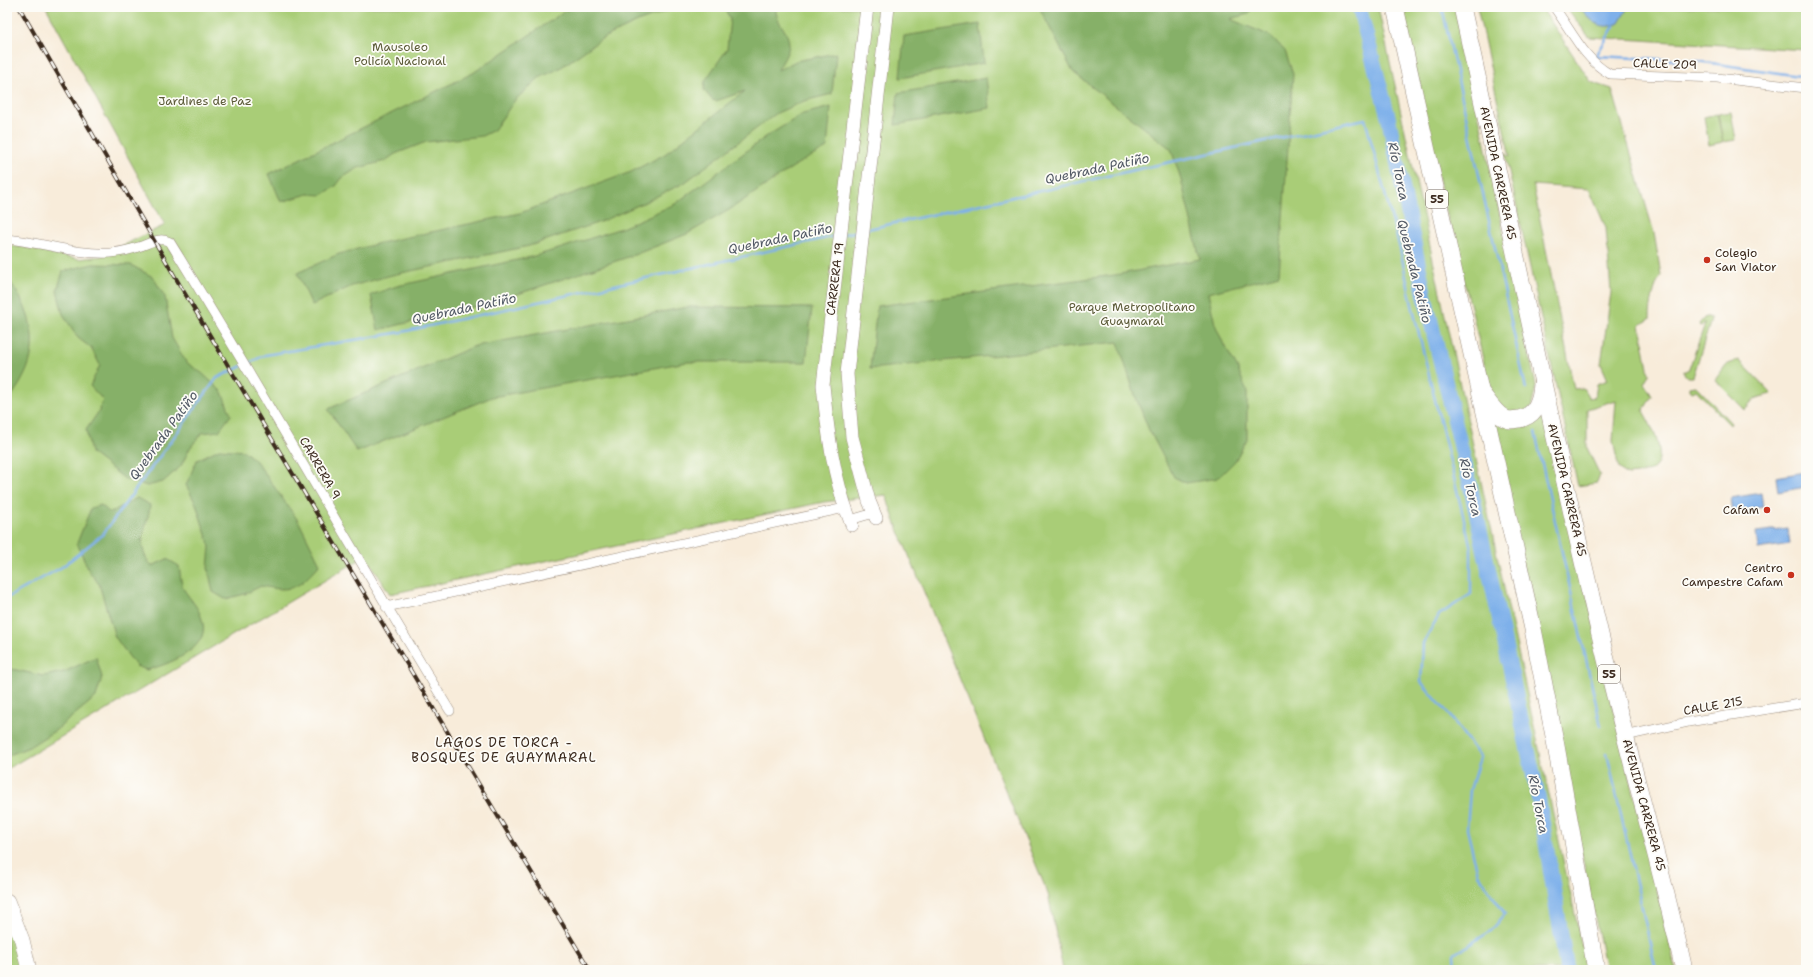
<svg xmlns="http://www.w3.org/2000/svg" width="1813" height="977" font-family="'Shantell Sans',sans-serif">
	<rect width="100%" height="100%" fill="#fdfcf7"/>
	<filter id="ink" filterUnits="userSpaceOnUse"><feTurbulence type="fractalNoise" baseFrequency=".025" numOctaves="2"/><feDisplacementMap in="SourceGraphic" scale="8" xChannelSelector="R" yChannelSelector="G"/><feConvolveMatrix kernelMatrix="1 2 1 2 8 2 1 2 1" color-interpolation-filters="sRGB"/></filter>
	<filter id="wash" filterUnits="userSpaceOnUse"><feTurbulence type="fractalNoise" baseFrequency=".012" numOctaves="4" result="noise"/><feDisplacementMap in="SourceGraphic" scale="16" xChannelSelector="R" yChannelSelector="G"/><feGaussianBlur stdDeviation="0.9" result="paint"/><feColorMatrix in="noise" values="0 0 0 0 0 0 0 0 0 0 0 0 0 0 0 0 0 1.4 0 .05"/><feComposite in="paint" operator="in"/></filter>
	<g filter="url(#wash)">
		<rect width="100%" height="100%" fill="#f8ecda"/>
		<!-- green -->
		<g fill="#a9cd77" stroke="#727c4a" fill-rule="evenodd">
			<polygon points="46,7 1378,7 1587,970 1063,970 1048,894 894,519 886,495 824,502 390,594 366,556 7,769 7,246 23,247 79,259 101,256 165,225"/>
			<polygon points="1400,7 1456,7 1536,386 1531,409 1511,416 1494,401 1489,385 1471,307 1451,233"/>
			<path d="M1477 7H1541L1591 82 1612 89 1654 233 1661 275C1654 286 1650 304 1650 319L1640 325 1649 374 1644 383 1652 396 1643 411C1651 425 1671 460 1650 471 1644 474 1634 474 1628 475L1619 469 1613 441 1616 400 1587 409V448L1600 475 1597 483 1578 486 1505 153 1510 157ZM1533 185 1589 189 1606 228 1611 292 1601 364 1608 380 1597 384 1595 397 1589 398 1583 388 1574 389Z"/>
			<polygon points="1566,7 1806,7 1806,50 1589,37"/>
			<polygon points="1731,112 1736,140 1723,142 1718,114"/>
			<polygon points="1717,114 1723,142 1709,145 1704,117"/>
			<polygon points="1705,317 1709,317 1711,320 1693,377 1687,377 1683,372 1689,369 1705,324 1700,326 1699,324"/>
			<polygon points="1739,360 1772,394 1756,398 1745,410 1715,380 1726,365"/>
			<polygon points="1696,386 1731,423 1730,425 1696,390 1691,392 1689,390 1689,387"/>
			<polygon points="1542,406 1676,970 1606,970 1490,416 1504,423"/>
			<polygon points="7,926 20,957 21,970 7,970"/>
		</g>
		<!-- forest -->
		<g fill="#86b068" stroke="#606d43">
			<polygon points="571,7 678,7 640,21 603,38 560,68 539,78 515,100 494,130 482,136 426,142 395,154 385,161 358,168 342,178 336,186 322,195 308,194 281,202 269,174 473,73"/>
			<path d="M723 7H776C774 22 789 30 789 44 789 53 781 63 778 70L796 61 836 53 832 94 804 101 777 113 684 183 643 203 600 222 529 246 392 275 352 286 312 305 297 273 339 254 380 243 520 213 631 172 665 154 745 91 716 101 712 100 704 90 705 81 727 49 730 18Z"/>
			<polygon points="1039,7 1254,7 1248,14 1230,19 1271,36 1285,51 1293,74 1279,275 1208,293 1215,324 1224,345 1237,367 1247,392 1247,439 1235,461 1218,478 1186,483 1174,477 1149,430 1135,395 1118,342 870,369 877,306 1115,275 1200,259 1181,179 1171,149 1073,72"/>
			<polygon points="980,24 984,63 900,78 904,36"/>
			<polygon points="986,78 990,108 895,125 898,93"/>
			<polygon points="831,107 827,148 799,163 729,210 687,234 634,255 497,301 378,330 371,295 397,286 531,257 562,248 624,227 675,204 767,136 803,114"/>
			<polygon points="93,264 131,265 153,277 165,297 172,338 186,362 203,374 222,392 231,415 219,431 202,433 190,448 181,466 163,482 147,486 125,479 91,453 86,430 99,411 103,400 90,386 100,365 91,348 78,338 63,314 57,291 63,271"/>
			<path d="M7 278C30 306 41 343 24 376 20 385 13 394 7 402Z"/>
			<polygon points="688,307 812,308 806,362 687,362 492,397 357,452 328,409 475,346"/>
			<path d="M219 449 244 451 256 461 299 522 320 564C299 588 293 593 261 586L245 594 225 599 213 592 208 568 210 547 196 504 186 485 197 460Z"/>
			<path d="M137 498 150 505C148 528 133 545 152 566L167 559 179 566C180 573 181 582 183 588 190 600 199 606 203 623 209 650 166 665 147 670L136 666 115 637 99 584 89 571 77 543 91 508 101 505 110 513Z"/>
			<polygon points="96,657 102,677 96,697 56,730 29,747 7,756 7,673 12,669 43,676 64,672"/>
		</g>
		<!-- water -->
		<g fill="#7eb0ea" stroke="#5c6d84">
			<path d="M1580 7H1627V9L1619 23C1602 32 1590 21 1580 7Z"/>
			<polygon points="1805,472 1806,487 1778,492 1776,477"/>
			<polygon points="1761,493 1763,507 1733,512 1731,498"/>
			<polygon points="1788,528 1790,544 1758,549 1756,532"/>
		</g>
		<g fill="none" stroke-linecap="round" stroke-linejoin="round">
			<!-- stream -->
			<g stroke="#7eb0ea" stroke-width="2.5">
				<polyline points="1442,7 1526,389"/>
				<polyline points="1614,26 1596,56 1697,61 1806,77"/>
				<polyline points="868,229 1365,119 1400,249 1412,305 1471,548 1471,594 1439,615 1423,643 1421,682 1450,716 1480,757 1470,790 1467,829 1478,874 1505,914 1491,931 1454,954 1455,970"/>
				<polyline points="844,234 859,231"/>
				<polyline points="247,364 265,355 402,332 836,236"/>
				<polyline points="1535,432 1601,726"/>
				<polyline points="7,598 62,567 103,534 217,378 242,366"/>
				<polyline points="1607,753 1656,970"/>
			</g>
			<!-- river -->
			<polyline stroke="#7eb0ea" stroke-width="15" points="1359,7 1388,116 1425,297 1471,489 1538,796 1567,970"/>
		</g>
	</g>
	<g filter="url(#ink)">
		<g fill="none" stroke-linecap="round" stroke-linejoin="round">
			<defs>
				<g id="street">
					<path d="M1554 7C1571 30 1585 61 1610 74L1717 78 1806 88"/>
					<path d="M7 239C41 242 76 255 111 253 119 252 130 250 138 247 149 244 159 236 170 242 266 397 355 556 450 711"/>
					<polyline points="850,520 874,513"/>
					<polyline points="386,607 845,508"/>
					<polyline points="1625,736 1688,722 1806,703"/>
				</g>
				<g id="secondary">
					<polyline points="876,518 869,501 852,437 847,374 888,7"/>
					<path d="M852 525C833 478 828 434 823 385L867 7"/>
				</g>
				<polyline id="primary" points="7,901 22,940 29,970"/>
				<g id="highway">
					<polyline points="1395,7 1533,629 1556,746 1596,970"/>
					<path d="M1462 7C1511 230 1556 454 1610 676 1634 775 1662 871 1684 970"/>
					<path d="M1483 395C1489 403 1495 413 1504 418 1509 421 1513 420 1519 419 1536 416 1541 400 1542 384"/>
				</g>
			</defs>
			<!-- street casing -->
			<use href="#street" stroke="#9a8b7c" stroke-width="10"/>
			<!-- secondary casing -->
			<use href="#secondary" stroke="#9a8b7c" stroke-width="14"/>
			<!-- primary casing -->
			<use href="#primary" stroke="#9a8b7c" stroke-width="16"/>
			<!-- highway casing -->
			<use href="#highway" stroke="#9a8b7c" stroke-width="18"/>
			<!-- street -->
			<use href="#street" stroke="#fff" stroke-width="9"/>
			<!-- secondary -->
			<use href="#secondary" stroke="#fff" stroke-width="13"/>
			<!-- primary -->
			<use href="#primary" stroke="#fff" stroke-width="15"/>
			<!-- highway -->
			<use href="#highway" stroke="#fff" stroke-width="17"/>
			<defs>
				<polyline id="rail" points="19,7 181,287 590,970"/>
			</defs>
			<!-- rail casing -->
			<use href="#rail" stroke="#3b2a1e" stroke-width="4"/>
			<!-- rail -->
			<use href="#rail" stroke="#fdfcf7" stroke-width="2.5" stroke-dasharray="8" stroke-linecap="butt"/>
		</g>
	</g>
	<!-- markers -->
	<g fill="#c8321e" stroke="#fdfcf7" stroke-width="1.5">
		<circle cx="1707" cy="260" r="4"/>
		<circle cx="1767" cy="510" r="4"/>
		<circle cx="1791" cy="575" r="4"/>
	</g>
	<g text-anchor="middle" stroke-width="3.5" stroke-linejoin="round" paint-order="stroke">
		<!-- shield labels -->
		<g fill="#fdfcf7" stroke="#75695f" stroke-width="1">
			<rect x="1426" y="190" width="22" height="18" rx="3"/>
			<rect x="1598" y="665" width="22" height="18" rx="3"/>
		</g>
		<g font-size="11" font-weight="bold" fill="#3b2a1e">
			<text x="1437" y="203">55</text>
			<text x="1609" y="678">55</text>
		</g>
		<!-- park labels -->
		<g font-size="12" fill="#5c5b39" stroke="#fdfcf7">
			<text x="400" y="51">Mausoleo<tspan x="400" dy="14">Policía Nacional</tspan></text>
			<text x="205" y="105">Jardines de Paz</text>
			<text x="1132" y="311">Parque Metropolitano<tspan x="1132" dy="14">Guaymaral</tspan></text>
		</g>
		<!-- street labels -->
		<g font-size="12" fill="#3b2a1e" stroke="#fdfcf7">
			<text transform="translate(1665 64) rotate(2)" y="4">CALLE 209</text>
			<text transform="translate(1498 173) rotate(78)" y="4">AVENIDA CARRERA 45</text>
			<text transform="translate(835 279) rotate(-83)" y="4">CARRERA 19</text>
			<text transform="translate(320 468) rotate(60)" y="4">CARRERA 9</text>
			<text transform="translate(1567 490) rotate(77)" y="4">AVENIDA CARRERA 45</text>
			<text transform="translate(1713 706) rotate(-10)" y="4">CALLE 215</text>
			<text transform="translate(1644 805) rotate(75)" y="4">AVENIDA CARRERA 45</text>
		</g>
		<!-- poi labels -->
		<g font-size="12" fill="#3b2a1e" stroke="#fdfcf7" text-anchor="end">
			<text x="1715" y="257" text-anchor="start">Colegio<tspan x="1715" dy="14">San Viator</tspan></text>
			<text x="1759" y="514">Cafam</text>
			<text x="1783" y="572">Centro<tspan x="1783" dy="14">Campestre Cafam</tspan></text>
		</g>
		<!-- water labels -->
		<g font-size="13" font-style="italic" fill="#525965" stroke="#fdfcf7">
			<text transform="translate(1097 168) rotate(-12)" y="5">Quebrada Patiño</text>
			<text transform="translate(1399 171) rotate(78)" y="5">Río Torca</text>
			<text transform="translate(780 238) rotate(-12)" y="5">Quebrada Patiño</text>
			<text transform="translate(1415 271) rotate(76)" y="5">Quebrada Patiño</text>
			<text transform="translate(464 308) rotate(-12)" y="5">Quebrada Patiño</text>
			<text transform="translate(163 435) rotate(-54)" y="5">Quebrada Patiño</text>
			<text transform="translate(1471 487) rotate(77)" y="5">Río Torca</text>
			<text transform="translate(1539 804) rotate(79)" y="5">Río Torca</text>
		</g>
		<!-- neighbourhood labels -->
		<g font-size="13" letter-spacing="1" fill="#3b2a1e" stroke="#fdfcf7">
			<text x="504" y="747">LAGOS DE TORCA -<tspan x="504" dy="15">BOSQUES DE GUAYMARAL</tspan></text>
		</g>
	</g>
	<!-- margin -->
	<rect width="1813" height="977" fill="none" stroke="#fdfcf7" stroke-width="24"/>
</svg>
